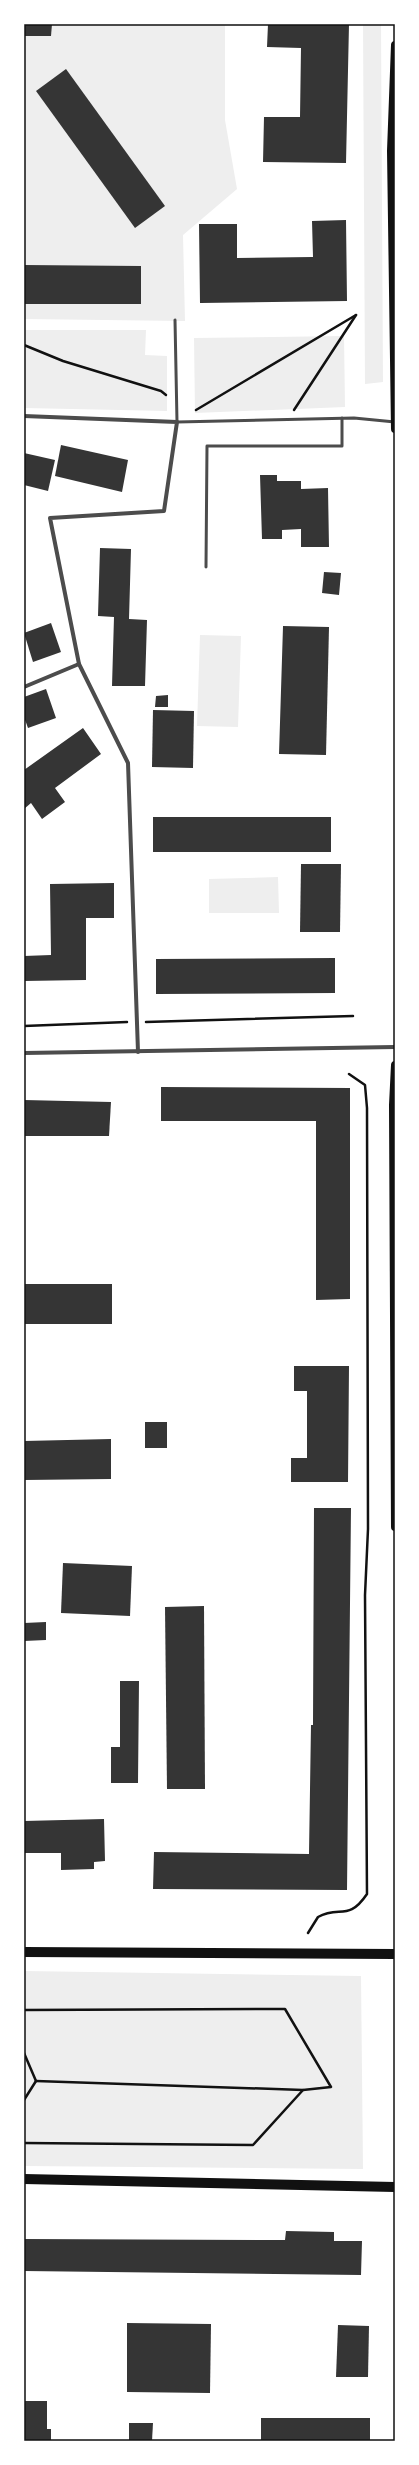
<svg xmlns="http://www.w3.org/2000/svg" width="419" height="2465" font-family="Manrope,sans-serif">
	<rect width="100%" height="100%" fill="#fff"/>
	<!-- green -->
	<g fill="#eee">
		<polygon points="24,24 225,24 225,120 237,189 183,235 185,321 24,319"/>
		<polygon points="363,24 381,24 383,382 365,384"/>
		<polygon points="24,330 146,330 145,355 167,356 167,411 24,408"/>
		<polygon points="344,336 345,407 195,413 194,338"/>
		<polygon points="200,635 241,636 238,727 197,726"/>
		<polygon points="278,877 279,913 209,913 209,879"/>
		<polygon points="24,1971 361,1976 363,2169 24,2166"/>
	</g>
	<!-- building -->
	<g fill="#353535">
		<polygon points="24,24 52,24 51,36 24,36"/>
		<polygon points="268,24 349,24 346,163 263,162 264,117 300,117 301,48 267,47"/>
		<polygon points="66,69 165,206 135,228 36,91"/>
		<polygon points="346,220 347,301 200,303 199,224 237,224 237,258 313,257 312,221"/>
		<polygon points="24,265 141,266 141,304 24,304"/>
		<polygon points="61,445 128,460 122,492 55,476"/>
		<polygon points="24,453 55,460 48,491 24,485"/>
		<polygon points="260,475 277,475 277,481 301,481 301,489 328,488 329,547 301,547 301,529 282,530 282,539 262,539"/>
		<polygon points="100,548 131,549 129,619 147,620 145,686 112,686 114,617 98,616"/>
		<polygon points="324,572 341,573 339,595 322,593"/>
		<polygon points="51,623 61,652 33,662 24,633"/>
		<polygon points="283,626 329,627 326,755 279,754"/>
		<polygon points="46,689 56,718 28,728 24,717 24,697"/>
		<polygon points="168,695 168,707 155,707 156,696"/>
		<polygon points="153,710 194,711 193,768 152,767"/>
		<polygon points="83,728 101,754 55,788 65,802 42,819 31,803 24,809 24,770"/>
		<rect x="153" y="817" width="178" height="35"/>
		<polygon points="301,864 341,864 340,932 300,932"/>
		<polygon points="114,883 114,918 86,918 86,980 24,981 24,956 51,955 50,884"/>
		<polygon points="335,958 335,993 156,994 156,959"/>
		<polygon points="161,1087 350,1088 350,1299 316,1300 316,1121 161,1121"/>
		<polygon points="24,1100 111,1102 109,1136 24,1136"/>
		<rect x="24" y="1284" width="88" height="40"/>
		<polygon points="294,1366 349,1366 348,1482 291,1482 291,1458 307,1458 307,1391 294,1391"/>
		<rect x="145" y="1422" width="22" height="26"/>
		<polygon points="111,1439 111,1479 24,1480 24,1441"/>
		<polygon points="314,1508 351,1508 347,1890 153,1889 154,1852 309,1854 311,1725 313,1725"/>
		<polygon points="63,1563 132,1566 130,1616 61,1613"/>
		<polygon points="204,1606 205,1789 167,1789 165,1607"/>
		<polygon points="46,1622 46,1640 24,1641 24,1623"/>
		<polygon points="120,1681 139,1681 138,1783 111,1783 111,1747 120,1747"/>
		<polygon points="104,1819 105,1861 94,1862 94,1869 61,1870 61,1853 24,1853 24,1821"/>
		<polygon points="286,2231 334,2232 334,2241 362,2241 361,2275 24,2271 24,2239 285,2240"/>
		<polygon points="127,2323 211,2324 210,2393 127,2392"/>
		<polygon points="338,2325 369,2326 368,2377 336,2377"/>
		<polygon points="24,2401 47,2401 47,2429 51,2429 51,2441 24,2441"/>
		<rect x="261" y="2418" width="109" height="23"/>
		<polygon points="129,2423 153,2423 152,2441 129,2441"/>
	</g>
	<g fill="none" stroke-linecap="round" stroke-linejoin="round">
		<!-- path -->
		<g stroke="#111" stroke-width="2.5">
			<polyline points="24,345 63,361 161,391 166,395"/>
			<polyline points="196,410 356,315"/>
			<polyline points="294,410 356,315"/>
			<polyline points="146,1022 353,1016"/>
			<polyline points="24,1026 127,1022"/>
			<path d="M308 1933 318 1917C340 1905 348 1922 367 1894L365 1595 368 1529 367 1108 365 1085 349 1074"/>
			<polyline points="24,2010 285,2009 331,2087 303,2090 36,2081"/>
			<polyline points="24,2053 36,2081"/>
			<polyline points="24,2100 36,2081"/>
			<polyline points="24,2143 253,2145 303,2090"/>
		</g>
		<!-- service -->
		<g stroke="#4c4c4c" stroke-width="3">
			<polyline points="175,320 177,422 354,418 395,422"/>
			<polyline points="206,567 207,446 342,446 342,418"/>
		</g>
		<!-- minor -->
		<g stroke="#4c4c4c" stroke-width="4">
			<polyline points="24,416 177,422 164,511 50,518 79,664 128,763 138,1052"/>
			<polyline points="24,687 79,664"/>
			<polyline points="24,1053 395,1047"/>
		</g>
		<!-- secondary -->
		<g stroke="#111" stroke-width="8">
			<polyline points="395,45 391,151 395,429"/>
			<polyline points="395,1065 393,1105 395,1527"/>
		</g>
		<!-- primary -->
		<g stroke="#111" stroke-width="10">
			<polyline points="24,1952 395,1954"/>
			<polyline points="24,2179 395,2187"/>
		</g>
	</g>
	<!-- border -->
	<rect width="419" height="2465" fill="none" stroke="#ffffff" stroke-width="50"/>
	<rect x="25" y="25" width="369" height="2415" fill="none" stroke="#111" stroke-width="1.5"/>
</svg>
